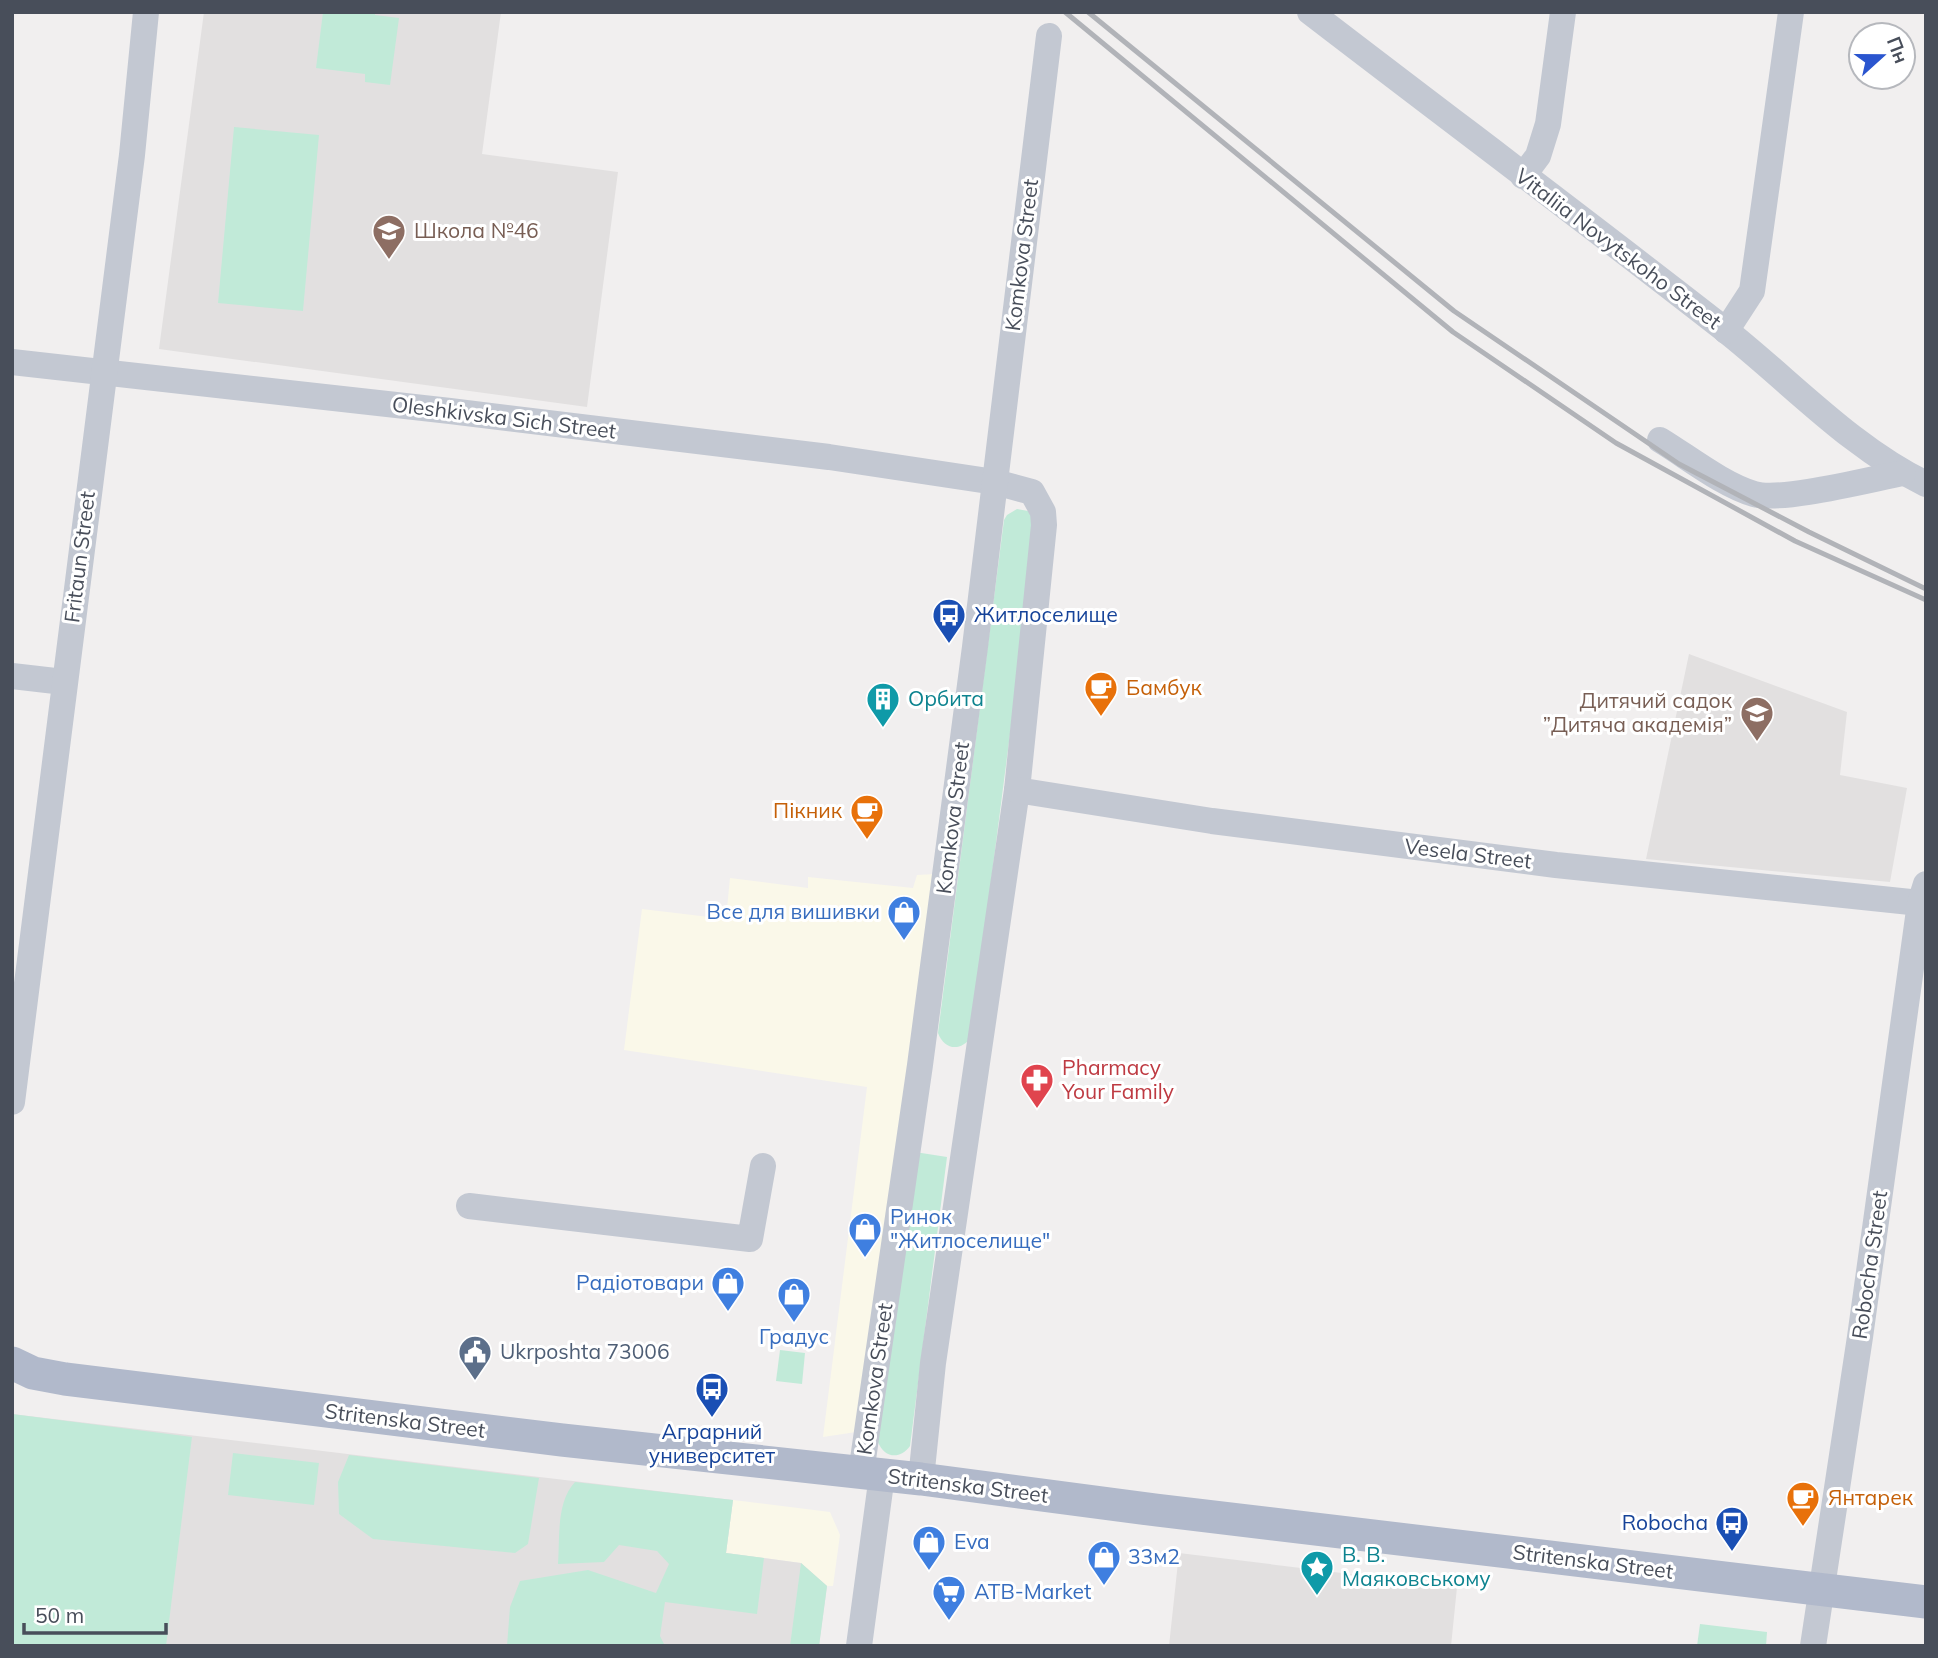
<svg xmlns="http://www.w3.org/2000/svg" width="1938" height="1658" font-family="Mulish,sans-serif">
	<rect width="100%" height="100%" fill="#f1efef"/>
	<!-- commercial -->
	<g fill="#faf8e9">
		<polygon points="935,874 863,1431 823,1437 867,1087 624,1050 642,909 726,919 730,878 808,888 808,877 913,888 917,875"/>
		<polygon points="733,1500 830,1512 840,1535 833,1586 827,1586 800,1563 726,1553"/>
	</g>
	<!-- education -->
	<g fill="#e2e0e0">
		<polygon points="204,12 501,12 482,154 618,172 587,407 159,349"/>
		<polygon points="1689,654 1847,712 1840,775 1907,788 1890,882 1646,859"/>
		<polygon points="12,1414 733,1500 726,1553 801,1563 827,1586 819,1646 12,1646"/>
		<polygon points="1179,1553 1457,1587 1451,1646 1169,1646"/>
	</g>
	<!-- green -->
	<g fill="#c1ead8">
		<polygon points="323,12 375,12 375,15 399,18 390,85 365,82 365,74 316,68"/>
		<polygon points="234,127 319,135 303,311 218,303"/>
		<path d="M1017 509 1028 511 1037 524 971 1037C961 1052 944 1050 938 1033L1004 520 1007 515Z"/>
		<path d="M915 1152 947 1157 910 1446C900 1460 884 1458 878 1442Z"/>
		<polygon points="780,1350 805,1353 802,1384 776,1381"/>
		<polygon points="12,1414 192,1437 166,1646 12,1646"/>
		<polygon points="233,1453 319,1463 314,1505 228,1495"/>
		<polygon points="349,1455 539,1478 528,1544 515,1553 373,1539 339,1514 338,1482"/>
		<path d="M575 1482 733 1500 726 1553 764 1558 757 1614 665 1602 660 1636 665 1646H507L510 1607 520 1581 588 1570 656 1593 669 1564 657 1551 619 1545 604 1562 558 1564C560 1538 556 1502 575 1482Z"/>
		<polygon points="801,1563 827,1586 819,1646 790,1646"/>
		<polygon points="1700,1624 1767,1632 1766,1646 1697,1646"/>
	</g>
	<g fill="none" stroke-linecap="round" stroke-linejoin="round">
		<!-- minor -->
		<g stroke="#c3c8d2" stroke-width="26">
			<path d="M1310 12C1448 118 1587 222 1724 329 1790 381 1850 447 1926 484"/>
			<polyline points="1523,176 1538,156 1548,124 1563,12"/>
			<polyline points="1726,331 1752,291 1791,12"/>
			<polyline points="12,362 450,411 829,457 995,482 1032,492 1043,512 1044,525 1017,790 933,1363 921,1479"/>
			<path d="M1660 440C1688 457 1723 485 1754 494 1782 502 1871 479 1903 473"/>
			<polyline points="12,676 64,682"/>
			<polyline points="1017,790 1212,821 1556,865 1920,903"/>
			<polyline points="12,1102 132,155 146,12"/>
			<polyline points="469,1206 750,1239 763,1166"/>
			<polyline points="861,1473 920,1065 975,647 1049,36"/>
			<polyline points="859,1646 882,1475"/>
			<polyline points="1813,1646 1860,1337 1920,903 1926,884"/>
		</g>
		<!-- major -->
		<polyline stroke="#b1b9cb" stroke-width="33" points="12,1363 33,1373 65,1379 562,1440 921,1479 1156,1510 1926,1602"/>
		<!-- rail -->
		<g stroke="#b1b3b8" stroke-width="5">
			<polyline points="1065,12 1453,332 1616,443 1795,541 1926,600"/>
			<polyline points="1088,12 1454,311 1679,464 1809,532 1926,589"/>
		</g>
	</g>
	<!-- icons -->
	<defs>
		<symbol id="school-pin" viewBox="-11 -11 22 30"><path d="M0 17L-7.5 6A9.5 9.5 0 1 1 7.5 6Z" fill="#8d6e63" stroke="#fff"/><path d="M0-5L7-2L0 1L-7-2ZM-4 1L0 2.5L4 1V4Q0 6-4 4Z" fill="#fff"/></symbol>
		<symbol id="bus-pin" viewBox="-11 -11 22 30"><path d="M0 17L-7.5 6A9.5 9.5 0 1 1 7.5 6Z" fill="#1a4fb4" stroke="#fff"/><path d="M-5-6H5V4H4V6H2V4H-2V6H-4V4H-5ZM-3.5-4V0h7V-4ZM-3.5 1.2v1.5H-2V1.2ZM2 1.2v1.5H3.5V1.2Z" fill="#fff"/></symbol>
		<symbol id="cafe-pin" viewBox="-11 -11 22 30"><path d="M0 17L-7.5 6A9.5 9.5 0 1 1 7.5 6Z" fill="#e8710a" stroke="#fff"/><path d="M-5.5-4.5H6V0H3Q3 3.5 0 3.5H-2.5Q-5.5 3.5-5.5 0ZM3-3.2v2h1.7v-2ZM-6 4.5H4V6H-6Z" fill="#fff"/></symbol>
		<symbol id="building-pin" viewBox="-11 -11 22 30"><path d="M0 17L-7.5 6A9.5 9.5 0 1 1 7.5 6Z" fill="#0f9aa8" stroke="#fff"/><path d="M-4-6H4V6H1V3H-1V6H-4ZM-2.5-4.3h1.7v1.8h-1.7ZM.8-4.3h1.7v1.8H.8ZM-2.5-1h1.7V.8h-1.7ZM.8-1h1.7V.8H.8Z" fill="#fff"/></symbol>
		<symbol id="shop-pin" viewBox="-11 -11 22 30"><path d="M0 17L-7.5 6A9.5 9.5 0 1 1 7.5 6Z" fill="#3f7fe0" stroke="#fff"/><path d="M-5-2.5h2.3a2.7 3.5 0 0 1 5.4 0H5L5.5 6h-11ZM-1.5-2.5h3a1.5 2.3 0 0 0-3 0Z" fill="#fff"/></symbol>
		<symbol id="pharmacy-pin" viewBox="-11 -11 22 30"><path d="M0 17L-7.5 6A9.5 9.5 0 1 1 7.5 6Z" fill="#e0444e" stroke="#fff"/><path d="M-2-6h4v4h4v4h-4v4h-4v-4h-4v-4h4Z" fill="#fff"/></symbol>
		<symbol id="civic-pin" viewBox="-11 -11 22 30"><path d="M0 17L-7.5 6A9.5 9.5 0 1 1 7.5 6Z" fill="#5c6f8a" stroke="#fff"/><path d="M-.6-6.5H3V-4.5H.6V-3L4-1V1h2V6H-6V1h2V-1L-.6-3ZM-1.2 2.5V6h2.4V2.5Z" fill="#fff"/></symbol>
		<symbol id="sight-pin" viewBox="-11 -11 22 30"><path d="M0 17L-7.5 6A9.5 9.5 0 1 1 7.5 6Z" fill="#0f9aa8" stroke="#fff"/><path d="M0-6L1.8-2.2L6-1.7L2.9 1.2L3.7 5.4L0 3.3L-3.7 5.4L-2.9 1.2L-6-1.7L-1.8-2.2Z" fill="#fff"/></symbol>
		<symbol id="supermarket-pin" viewBox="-11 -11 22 30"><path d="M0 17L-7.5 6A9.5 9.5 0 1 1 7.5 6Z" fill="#3f7fe0" stroke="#fff"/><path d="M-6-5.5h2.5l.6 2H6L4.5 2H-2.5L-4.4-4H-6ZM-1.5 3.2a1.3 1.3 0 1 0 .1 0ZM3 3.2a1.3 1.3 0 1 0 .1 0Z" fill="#fff"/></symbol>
	</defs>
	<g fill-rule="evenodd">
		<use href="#school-pin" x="370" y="212" width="38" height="52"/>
		<use href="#bus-pin" x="930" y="596" width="38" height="52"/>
		<use href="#cafe-pin" x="1082" y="669" width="38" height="52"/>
		<use href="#building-pin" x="864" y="680" width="38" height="52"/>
		<use href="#school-pin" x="1738" y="694" width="38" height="52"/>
		<use href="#cafe-pin" x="848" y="792" width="38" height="52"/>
		<use href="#shop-pin" x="885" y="893" width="38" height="52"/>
		<use href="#pharmacy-pin" x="1018" y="1061" width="38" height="52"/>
		<use href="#shop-pin" x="846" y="1210" width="38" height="52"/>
		<use href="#shop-pin" x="709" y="1264" width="38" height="52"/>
		<use href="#shop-pin" x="775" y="1275" width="38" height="52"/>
		<use href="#civic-pin" x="456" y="1333" width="38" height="52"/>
		<use href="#bus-pin" x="693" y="1370" width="38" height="52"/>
		<use href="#cafe-pin" x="1784" y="1479" width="38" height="52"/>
		<use href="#bus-pin" x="1713" y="1504" width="38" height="52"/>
		<use href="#shop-pin" x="910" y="1523" width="38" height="52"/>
		<use href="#shop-pin" x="1085" y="1538" width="38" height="52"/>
		<use href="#sight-pin" x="1298" y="1548" width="38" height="52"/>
		<use href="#supermarket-pin" x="930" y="1573" width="38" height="52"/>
	</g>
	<g text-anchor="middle" stroke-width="6" stroke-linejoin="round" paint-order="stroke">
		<!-- education labels -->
		<g font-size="21" fill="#785e54" stroke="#fff" text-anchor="start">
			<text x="414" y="238">Школа №46</text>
			<text x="1732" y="708" text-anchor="end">Дитячий садок<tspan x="1732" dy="24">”Дитяча академія”</tspan></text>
		</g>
		<!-- street labels -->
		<g font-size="21" fill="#484e5a" stroke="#fff">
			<text transform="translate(1618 249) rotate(37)" y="7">Vitaliia Novytskoho Street</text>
			<text transform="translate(1022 255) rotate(-83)" y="7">Komkova Street</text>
			<text transform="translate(504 418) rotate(7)" y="7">Oleshkivska Sich Street</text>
			<text transform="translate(80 557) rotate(-83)" y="7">Fritaun Street</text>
			<text transform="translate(953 818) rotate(-83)" y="7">Komkova Street</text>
			<text transform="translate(1468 854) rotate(7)" y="7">Vesela Street</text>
			<text transform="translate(1870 1265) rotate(-82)" y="7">Robocha Street</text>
			<text transform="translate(875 1379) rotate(-82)" y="7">Komkova Street</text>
			<text transform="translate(405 1421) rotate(7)" y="7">Stritenska Street</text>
			<text transform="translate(968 1486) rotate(7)" y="7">Stritenska Street</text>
			<text transform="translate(1593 1562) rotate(7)" y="7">Stritenska Street</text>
		</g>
		<!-- transit labels -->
		<g font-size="21" fill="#164399" stroke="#fff" text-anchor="start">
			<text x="974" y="622">Житлоселище</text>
			<text x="712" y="1439" text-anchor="middle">Аграрний<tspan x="712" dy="24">университет</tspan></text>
			<text x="1708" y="1530" text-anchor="end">Robocha</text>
		</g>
		<!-- food labels -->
		<g font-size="21" fill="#c56008" stroke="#fff" text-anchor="start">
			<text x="1126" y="695">Бамбук</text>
			<text x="842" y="818" text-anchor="end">Пікник</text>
			<text x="1828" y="1505">Янтарек</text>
		</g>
		<!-- culture labels -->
		<g font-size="21" fill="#0d838f" stroke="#fff" text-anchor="start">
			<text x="908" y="706">Орбита</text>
			<text x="1342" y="1562">В. В.<tspan x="1342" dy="24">Маяковському</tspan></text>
		</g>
		<!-- shop labels -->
		<g font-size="21" fill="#366cbe" stroke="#fff" text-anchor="start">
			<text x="880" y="919" text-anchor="end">Все для вишивки</text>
			<text x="890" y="1224">Ринок<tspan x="890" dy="24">"Житлоселище"</tspan></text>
			<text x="704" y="1290" text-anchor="end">Радіотовари</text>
			<text x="794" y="1344" text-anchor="middle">Градус</text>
			<text x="954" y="1549">Eva</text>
			<text x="1128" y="1564">33м2</text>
			<text x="974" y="1599">ATB-Market</text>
		</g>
		<!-- health labels -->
		<g font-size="21" fill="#be3a42" stroke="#fff" text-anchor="start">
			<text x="1062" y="1075">Pharmacy<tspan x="1062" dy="24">Your Family</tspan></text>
		</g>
		<!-- service labels -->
		<g font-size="21" fill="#4e5e75" stroke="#fff" text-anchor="start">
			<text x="500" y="1359">Ukrposhta 73006</text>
		</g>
	</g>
	<!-- border -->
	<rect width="1938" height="1658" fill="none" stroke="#484e5a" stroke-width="28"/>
	<!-- north arrow -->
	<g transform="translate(1882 56) rotate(69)"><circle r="33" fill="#ffffff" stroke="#b6b8bd" stroke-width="2"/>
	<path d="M0-5L12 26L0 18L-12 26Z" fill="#2a55cf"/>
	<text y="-10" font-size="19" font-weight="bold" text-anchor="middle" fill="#484e5a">Пн</text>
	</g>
	<!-- scale -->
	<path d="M24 1623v10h142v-10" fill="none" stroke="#484e5a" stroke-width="3.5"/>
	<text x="35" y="1623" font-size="21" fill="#484e5a" stroke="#ffffff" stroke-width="5" paint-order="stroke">50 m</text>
</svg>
